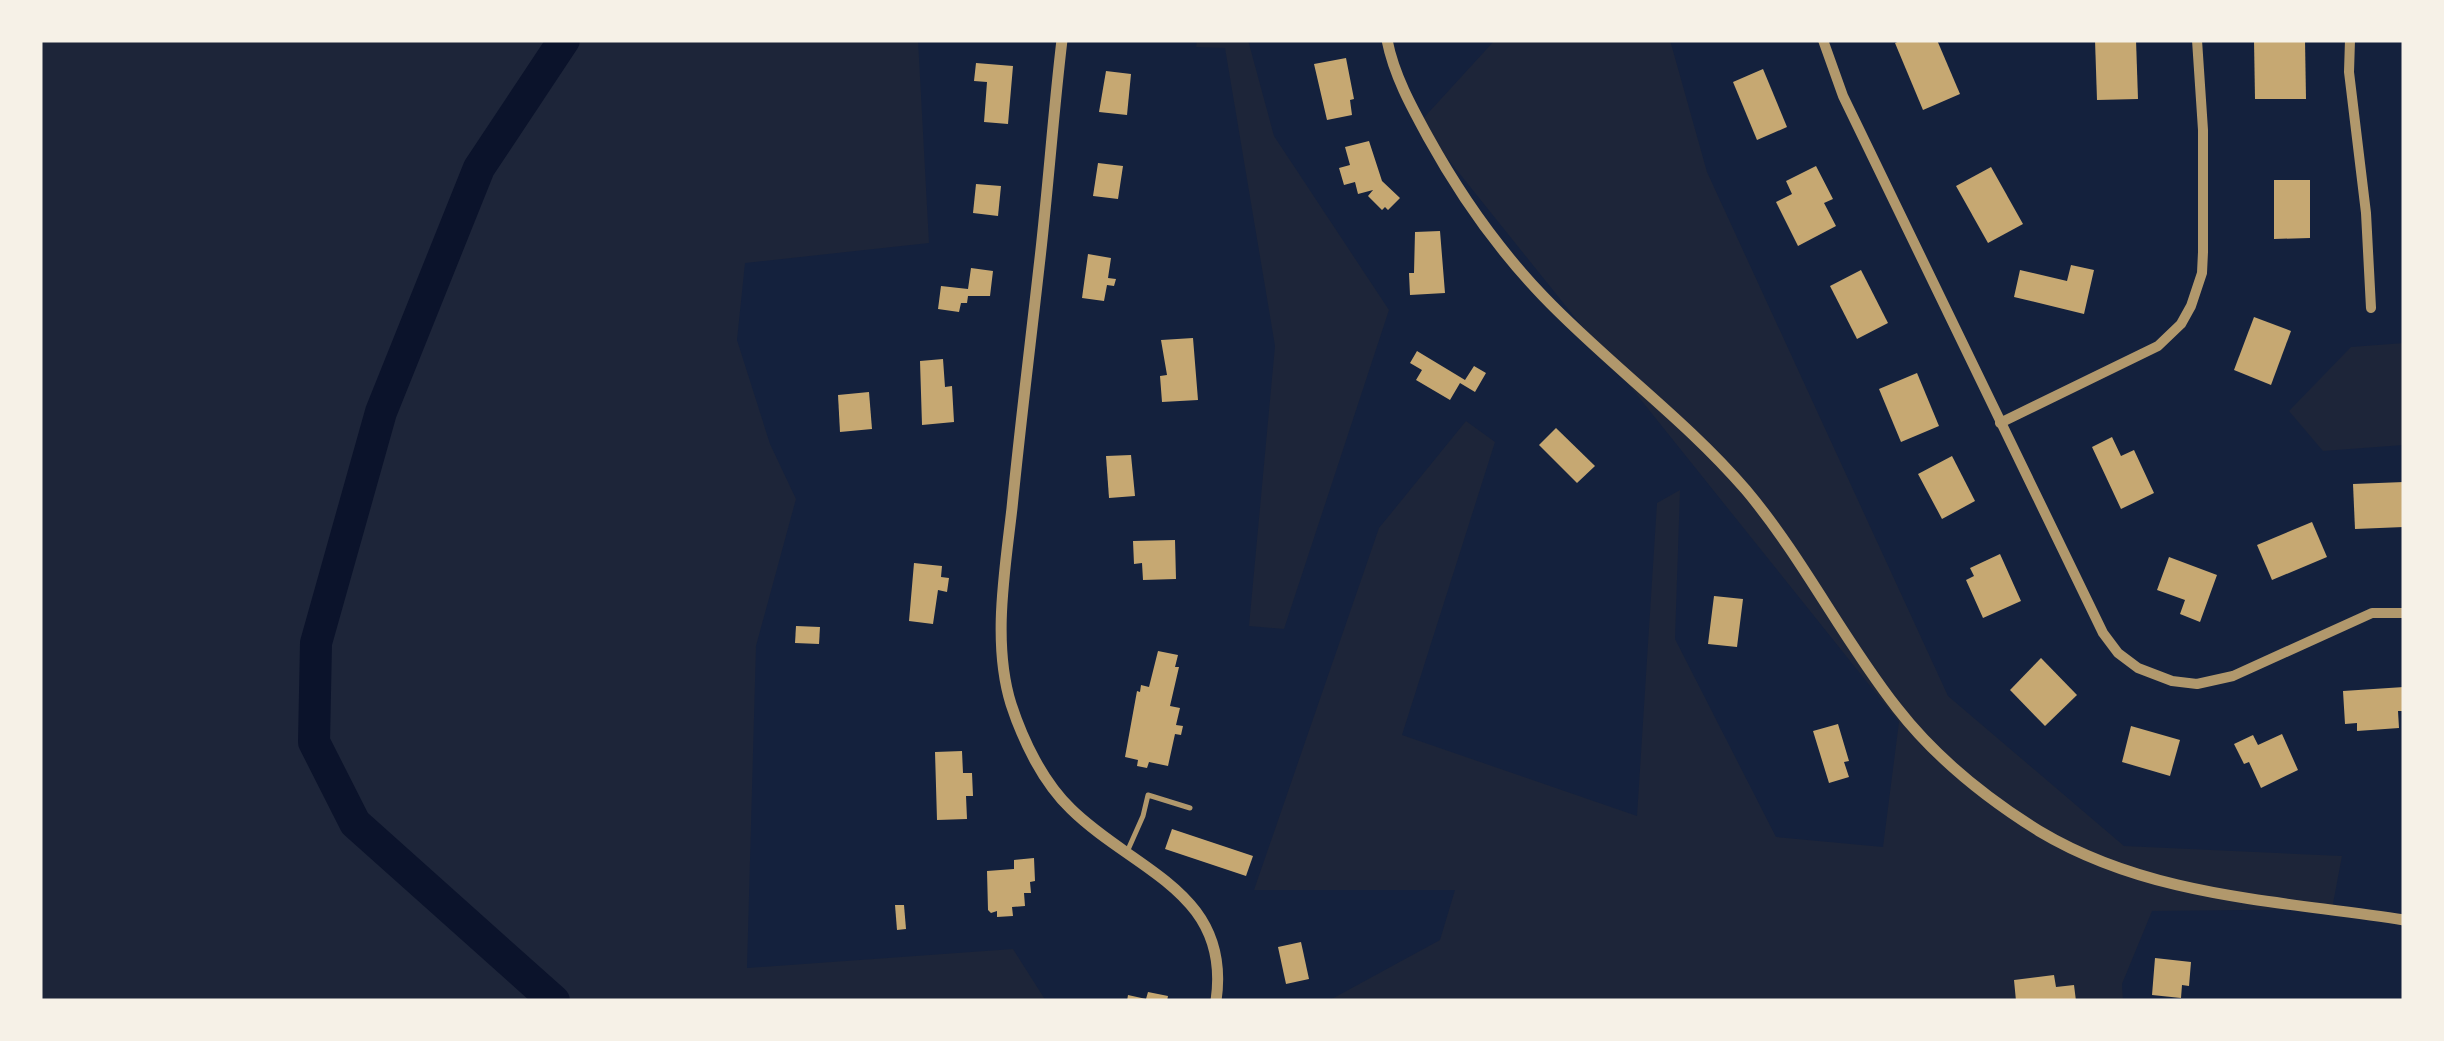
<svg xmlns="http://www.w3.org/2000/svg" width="2444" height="1041" font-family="'Archivo Narrow',sans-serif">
	<rect width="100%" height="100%" fill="#14213d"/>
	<!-- green -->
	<g fill="#1d2539">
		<polygon points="40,40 918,40 929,243 745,263 737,340 770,444 796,499 756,646 747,968 1013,949 1046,1001 40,1001"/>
		<polygon points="1197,40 1248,40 1274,136 1389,310 1284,629 1249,626 1275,346 1225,48 1196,47"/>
		<polygon points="1495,40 1670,40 1707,172 1948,696 2124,846 2342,856 2332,909 2152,911 2122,984 2123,1001 1328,1001 1440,940 1455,890 1254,890 1379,528 1466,421 1495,442 1402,735 1637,816 1657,503 1680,490 1675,639 1776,837 1883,847 1899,722 1419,123"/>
		<polygon points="2404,343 2404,445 2323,451 2289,411 2351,347"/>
	</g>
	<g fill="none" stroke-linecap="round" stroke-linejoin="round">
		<!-- river -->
		<polyline stroke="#0b132b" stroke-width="32" points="554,1001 355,823 314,742 316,643 381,412 479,168 564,40"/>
	</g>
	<!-- building -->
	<g fill="#c6a872">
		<polygon points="1902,40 1937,40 1960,94 1923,110 1895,43"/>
		<polygon points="2095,40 2136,40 2138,99 2097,100"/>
		<polygon points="2254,40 2305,40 2306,99 2255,99"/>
		<polygon points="1346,58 1354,99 1350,100 1352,115 1327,120 1314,64"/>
		<polygon points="976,63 1013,66 1008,124 984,122 987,82 974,81"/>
		<polygon points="1763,69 1787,127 1757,140 1733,82"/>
		<polygon points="1106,71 1131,74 1127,115 1099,112"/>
		<polygon points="1369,141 1382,181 1400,198 1388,210 1385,207 1382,210 1368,196 1373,190 1358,194 1355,182 1344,185 1339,168 1350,165 1345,147"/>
		<polygon points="1098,163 1123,166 1118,199 1093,196"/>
		<polygon points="1816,166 1833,199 1824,203 1836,226 1798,246 1776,202 1792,194 1786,181"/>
		<polygon points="1991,167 2023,224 1988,243 1956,186"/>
		<polygon points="2274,180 2310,180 2310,238 2274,239"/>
		<polygon points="976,184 1001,186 998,216 973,213"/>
		<polygon points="1440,231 1445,293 1410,295 1409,273 1414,273 1415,232"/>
		<polygon points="1088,254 1111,258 1108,278 1116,279 1114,286 1107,285 1104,301 1082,298"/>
		<polygon points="2071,265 2094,270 2084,314 2014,297 2020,270 2067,281"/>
		<polygon points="971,268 993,271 990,296 968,296 967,303 961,303 959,312 938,309 941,286 968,289"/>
		<polygon points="1861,270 1888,323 1857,339 1830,286"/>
		<polygon points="2254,317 2291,331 2271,385 2234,370"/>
		<polygon points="1193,338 1198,400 1162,402 1160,376 1167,375 1161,340"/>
		<polygon points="1417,351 1465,380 1474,366 1486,373 1475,392 1460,383 1450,400 1416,380 1422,370 1410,363"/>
		<polygon points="943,359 945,387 952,386 954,422 922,425 920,361"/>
		<polygon points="1917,373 1939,426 1901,442 1879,389"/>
		<polygon points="869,392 872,429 840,432 838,395"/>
		<polygon points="1556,428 1595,466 1577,483 1539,445"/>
		<polygon points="2112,437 2121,456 2134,450 2154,493 2121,509 2092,447"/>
		<polygon points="1131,455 1135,496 1109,498 1106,456"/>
		<polygon points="1952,456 1975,501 1942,519 1918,474"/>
		<polygon points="2404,482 2404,527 2355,529 2353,484"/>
		<polygon points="2312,522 2327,557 2272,580 2257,545"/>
		<polygon points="1175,540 1176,579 1143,580 1142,563 1134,564 1133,541"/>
		<polygon points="2000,554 2021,601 1983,618 1966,580 1974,576 1970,568"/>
		<polygon points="2169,557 2217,575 2200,622 2180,614 2185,600 2157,590"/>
		<polygon points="914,563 942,566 941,577 949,578 947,592 938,590 933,624 909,621"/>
		<polygon points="1714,596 1743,599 1737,647 1708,644"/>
		<polygon points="796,626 820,627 819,644 795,643"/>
		<polygon points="1158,651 1178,655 1175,667 1179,667 1170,706 1180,708 1176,725 1183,726 1181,735 1175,734 1168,766 1149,762 1147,768 1137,766 1138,760 1125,757 1137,691 1140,692 1141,685 1149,687"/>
		<polygon points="2041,658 2077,695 2045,726 2010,690"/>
		<polygon points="2404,687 2404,711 2398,711 2399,728 2357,731 2357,723 2345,724 2343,691"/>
		<polygon points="1838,724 1849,761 1844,762 1849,777 1829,783 1813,731"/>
		<polygon points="2131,726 2180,740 2170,776 2122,762"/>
		<polygon points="2282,734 2298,770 2261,788 2249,762 2244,764 2234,744 2253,735 2258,745"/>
		<polygon points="962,751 963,773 972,773 973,796 966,796 967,819 937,820 935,752"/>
		<polygon points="1172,829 1253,856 1246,876 1165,849"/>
		<polygon points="1034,858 1035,881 1030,882 1031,893 1024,893 1025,906 1012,907 1013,916 997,917 997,911 991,913 988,910 987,871 1014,869 1014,860"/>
		<polygon points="895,905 904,905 906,929 897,930"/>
		<polygon points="1301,942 1309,979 1286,984 1278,947"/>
		<polygon points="2155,958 2191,962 2189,986 2182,985 2181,998 2152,995"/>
		<polygon points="2054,975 2056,987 2074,985 2076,1001 2016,1001 2014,980"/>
		<polygon points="1148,992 1168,996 1167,1001 1127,1001 1128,995 1146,999"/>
	</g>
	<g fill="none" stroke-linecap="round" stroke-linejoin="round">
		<!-- service -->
		<polyline stroke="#b1986c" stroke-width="5" points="1127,852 1143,816 1148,795 1190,808"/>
		<!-- minor -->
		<g stroke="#b1986c" stroke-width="10">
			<polyline points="1823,40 1843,96 2103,633 2118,653 2138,668 2172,681 2197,684 2233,676 2372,613 2404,613"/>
			<polyline points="2350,40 2349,72 2366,213 2371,308"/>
			<polyline points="2000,423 2158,346 2181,324 2191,306 2202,273 2203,252 2203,130 2197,40"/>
		</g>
		<!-- tertiary -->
		<g stroke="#b1986c" stroke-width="11">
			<path d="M1062 40C1053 115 1048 191 1039 267 1030 347 1020 427 1012 508 1005 570 992 643 1011 704 1023 741 1043 782 1071 809 1134 871 1232 892 1216 1001"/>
			<path d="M1387 40C1394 75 1411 106 1428 137 1460 195 1497 248 1543 296 1608 364 1685 419 1746 490 1803 558 1842 638 1897 708 1935 757 1986 798 2039 831 2151 898 2278 900 2404 920"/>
		</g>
	</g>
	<!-- border -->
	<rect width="2444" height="1041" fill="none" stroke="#f6f1e7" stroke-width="85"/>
</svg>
